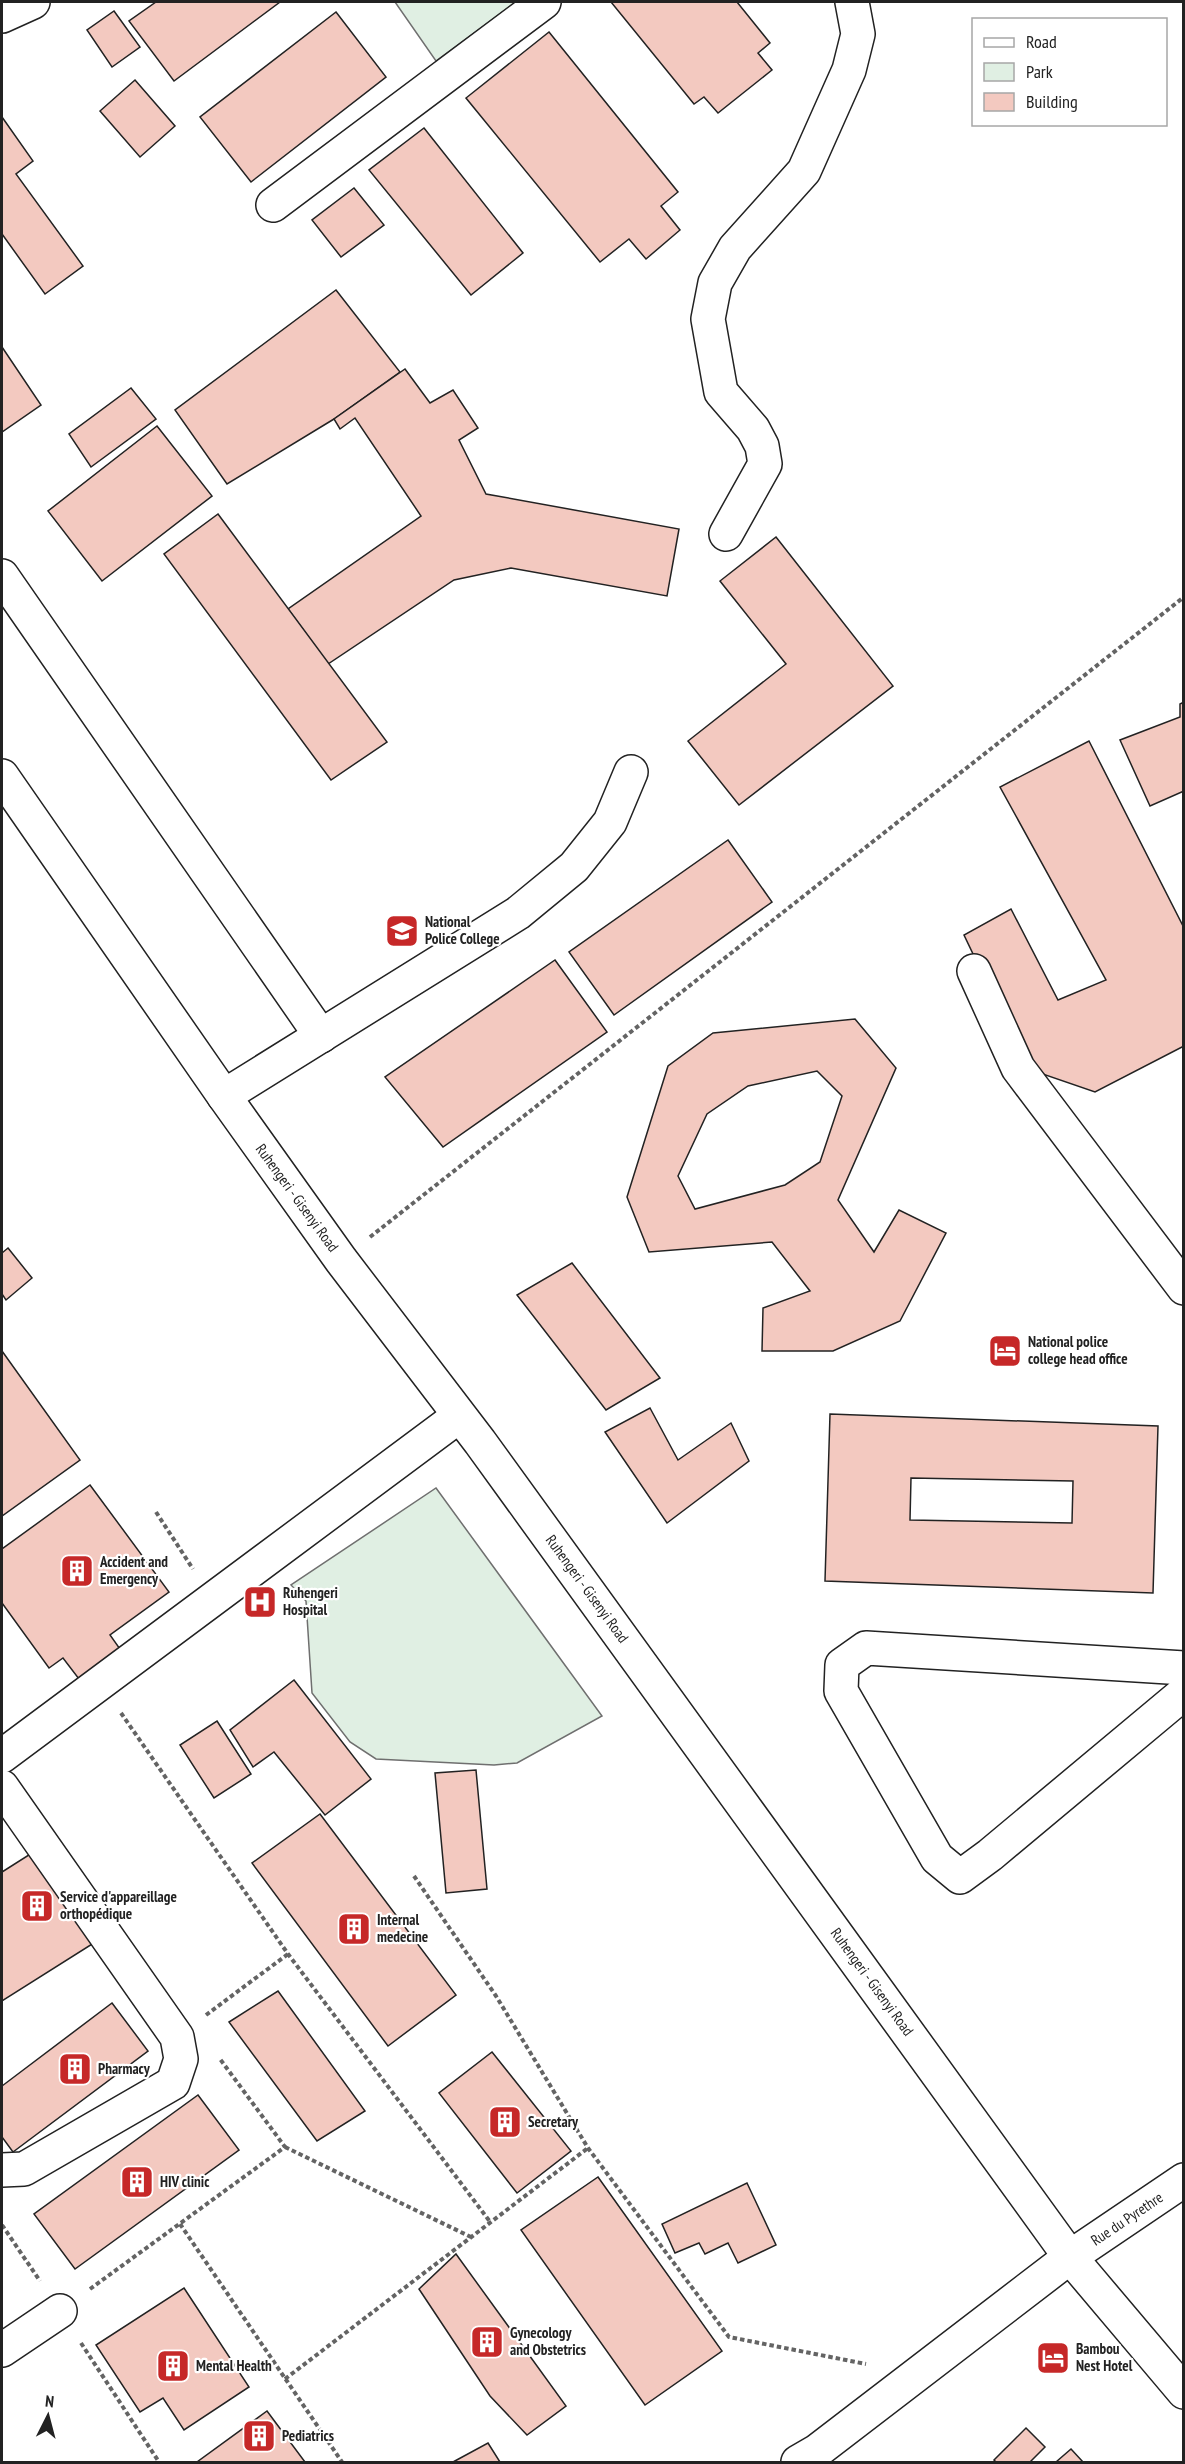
<svg xmlns="http://www.w3.org/2000/svg" width="1185" height="2464" font-family="'PT Sans Narrow',sans-serif">
	<rect width="100%" height="100%" fill="#fff"/>
	<!-- green -->
	<g fill="#e0efe3" stroke="#6f6f6f" stroke-width="1.5">
		<polygon points="395,2 516,2 436,61"/>
		<polygon points="436,1488 602,1716 517,1763 494,1765 376,1759 350,1742 312,1693 306,1601 291,1585"/>
	</g>
	<!-- building -->
	<g fill="#f3c9c0" stroke="#222" stroke-width="1.5" fill-rule="evenodd">
		<polygon points="156,2 280,2 174,81 129,21"/>
		<polygon points="611,2 737,2 770,43 758,53 772,70 718,113 704,97 694,104"/>
		<polygon points="114,11 140,47 112,67 87,30"/>
		<polygon points="336,12 386,77 251,182 200,117"/>
		<polygon points="549,32 678,192 661,206 680,230 646,259 629,239 600,262 466,98"/>
		<polygon points="135,80 175,126 140,157 100,111"/>
		<polygon points="2,117 33,161 16,174 83,266 45,294 2,234"/>
		<polygon points="424,128 523,253 471,295 369,170"/>
		<polygon points="354,188 384,225 341,257 312,220"/>
		<polygon points="336,290 400,372 334,419 227,484 175,410"/>
		<polygon points="2,347 41,405 2,432"/>
		<polygon points="405,369 430,403 453,390 478,428 459,440 486,494 679,529 667,596 511,568 454,580 328,664 288,609 421,516 355,418 340,429 334,419"/>
		<polygon points="131,388 156,419 91,467 69,434"/>
		<polygon points="157,426 212,496 102,581 48,511"/>
		<polygon points="218,514 387,742 331,780 164,554"/>
		<polygon points="776,537 893,686 739,805 688,741 786,664 720,581"/>
		<polygon points="1184,702 1184,791 1150,806 1120,740 1180,717 1180,704"/>
		<polygon points="1089,741 1184,928 1184,1046 1095,1092 1028,1069 964,935 1011,909 1058,1000 1106,980 1000,787"/>
		<polygon points="728,840 772,902 614,1015 569,952"/>
		<polygon points="555,960 607,1032 443,1147 385,1077"/>
		<path d="M855 1019 896 1068 838 1200 874 1252 899 1210 946 1233 900 1321 833 1351H762L763 1308 810 1291 772 1242 649 1252 627 1197 668 1066 713 1033ZM817 1071 842 1096 820 1162 785 1185 695 1209 678 1176 707 1114 748 1086Z"/>
		<polygon points="8,1248 32,1278 6,1300 2,1294 2,1253"/>
		<polygon points="572,1263 660,1378 606,1410 517,1295"/>
		<polygon points="2,1351 80,1460 2,1516"/>
		<polygon points="650,1408 678,1460 731,1423 749,1461 667,1523 605,1432"/>
		<path d="M830 1414 1158 1426 1153 1593 825 1581ZM911 1478 1073 1481 1072 1523 910 1520Z"/>
		<polygon points="90,1485 169,1592 110,1635 120,1649 79,1679 63,1658 49,1668 2,1603 2,1549"/>
		<polygon points="294,1680 371,1779 325,1815 274,1752 253,1767 230,1730"/>
		<polygon points="217,1721 251,1774 214,1798 180,1745"/>
		<polygon points="476,1770 487,1889 446,1893 435,1773"/>
		<polygon points="320,1814 456,1995 388,2046 252,1863"/>
		<polygon points="35,1851 97,1941 2,2001 2,1872"/>
		<polygon points="278,1991 365,2111 317,2141 229,2022"/>
		<polygon points="112,2003 148,2051 13,2152 2,2137 2,2086"/>
		<polygon points="492,2052 571,2151 517,2193 439,2093"/>
		<polygon points="198,2095 239,2150 75,2269 34,2214"/>
		<polygon points="598,2177 722,2351 645,2405 521,2230"/>
		<polygon points="747,2183 776,2245 738,2263 728,2243 705,2254 699,2243 675,2253 662,2224"/>
		<polygon points="456,2254 566,2406 527,2435 490,2396 419,2289"/>
		<polygon points="184,2288 249,2387 184,2430 163,2398 140,2412 96,2345"/>
		<polygon points="267,2411 305,2462 197,2462"/>
		<polygon points="1026,2428 1045,2447 1030,2462 996,2462 994,2460"/>
		<polygon points="488,2443 500,2462 453,2462"/>
		<polygon points="1071,2449 1083,2462 1056,2462"/>
	</g>
	<g fill="none" stroke-linecap="round" stroke-linejoin="round">
		<defs>
			<g id="minor">
				<polyline points="2,16 33,2"/>
				<polyline points="273,205 544,2"/>
				<polyline points="726,534 765,464 762,446 753,429 721,392 708,319 715,283 735,248 804,171 849,70 858,34 852,2"/>
				<polyline points="2,576 321,1036"/>
				<polyline points="974,971 1018,1068 1184,1288"/>
				<polyline points="224,1096 518,913 574,867 610,822 631,772"/>
				<polyline points="1184,1668 866,1648 842,1665 841,1691 937,1858 960,1877 990,1855 1184,1693"/>
				<polyline points="2,1756 459,1416"/>
				<polyline points="2,1787 177,2037 181,2059 173,2083 24,2169 2,2170"/>
				<polyline points="2,2350 60,2311"/>
				<polyline points="798,2462 817,2451 1070,2257 1184,2180"/>
			</g>
			<polyline id="highway" points="2,776 224,1096 341,1260 480,1442 1070,2257 1184,2392"/>
		</defs>
		<!-- minor casing -->
		<use href="#minor" stroke="#222" stroke-width="36"/>
		<!-- highway casing -->
		<use href="#highway" stroke="#222" stroke-width="36"/>
		<!-- path -->
		<g stroke="#646464" stroke-width="4" stroke-dasharray="4.5 3" stroke-linecap="butt">
			<polyline points="370,1237 1184,597"/>
			<polyline points="156,1512 193,1569"/>
			<polyline points="121,1713 288,1954 491,2223"/>
			<polyline points="414,1876 496,1996 588,2148 729,2337 866,2364"/>
			<polyline points="206,2015 288,1954"/>
			<polyline points="285,2147 471,2237"/>
			<polyline points="180,2224 342,2462"/>
			<polyline points="2,2225 40,2281"/>
			<polyline points="90,2289 285,2147 220,2059"/>
			<polyline points="81,2343 159,2462"/>
			<polyline points="285,2379 588,2148"/>
		</g>
		<!-- minor -->
		<use href="#minor" stroke="#fff" stroke-width="33"/>
		<!-- highway -->
		<use href="#highway" stroke="#fff" stroke-width="33"/>
	</g>
	<!-- icons -->
	<defs>
		<symbol id="university-square" viewBox="-11 -11 22 22"><rect x="-9" y="-9" width="18" height="18" rx="4" fill="#c62828" stroke="#fff"/><path d="M0-5L7-2L0 1L-7-2ZM-4 1L0 2.5L4 1V4Q0 6-4 4Z" fill="#fff"/></symbol>
		<symbol id="hotel-square" viewBox="-11 -11 22 22"><rect x="-9" y="-9" width="18" height="18" rx="4" fill="#c62828" stroke="#fff"/><path d="M-6-4.5h1.5V1H6V5H4.5V3h-9V5H-6ZM-4 0a1.8 1.8 0 1 1 3.6 0ZM.5 0V-2.5h3Q6-2.5 6 0Z" fill="#fff"/></symbol>
		<symbol id="building-square" viewBox="-11 -11 22 22"><rect x="-9" y="-9" width="18" height="18" rx="4" fill="#c62828" stroke="#fff"/><path d="M-4-6H4V6H1V3H-1V6H-4ZM-2.5-4.3h1.7v1.8h-1.7ZM.8-4.3h1.7v1.8H.8ZM-2.5-1h1.7V.8h-1.7ZM.8-1h1.7V.8H.8Z" fill="#fff"/></symbol>
		<symbol id="hospital-square" viewBox="-11 -11 22 22"><rect x="-9" y="-9" width="18" height="18" rx="4" fill="#c62828" stroke="#fff"/><path d="M-5-5h3v3.5h4V-5h3V5h-3V1.5h-4V5h-3Z" fill="#fff"/></symbol>
	</defs>
	<g fill-rule="evenodd">
		<use href="#university-square" x="383" y="912" width="38" height="38"/>
		<use href="#hotel-square" x="986" y="1332" width="38" height="38"/>
		<use href="#building-square" x="58" y="1552" width="38" height="38"/>
		<use href="#hospital-square" x="241" y="1583" width="38" height="38"/>
		<use href="#building-square" x="18" y="1887" width="38" height="38"/>
		<use href="#building-square" x="335" y="1910" width="38" height="38"/>
		<use href="#building-square" x="56" y="2050" width="38" height="38"/>
		<use href="#building-square" x="486" y="2103" width="38" height="38"/>
		<use href="#building-square" x="118" y="2163" width="38" height="38"/>
		<use href="#building-square" x="468" y="2323" width="38" height="38"/>
		<use href="#hotel-square" x="1034" y="2339" width="38" height="38"/>
		<use href="#building-square" x="154" y="2347" width="38" height="38"/>
		<use href="#building-square" x="240" y="2417" width="38" height="38"/>
	</g>
	<g text-anchor="middle" stroke-width="4.5" stroke-linejoin="round" paint-order="stroke">
		<!-- poi labels -->
		<g font-size="15" font-weight="bold" fill="#222" stroke="#fff" text-anchor="start">
			<text x="425" y="927">National<tspan x="425" dy="17">Police College</tspan></text>
			<text x="1028" y="1347">National police<tspan x="1028" dy="17">college head office</tspan></text>
			<text x="100" y="1567">Accident and<tspan x="100" dy="17">Emergency</tspan></text>
			<text x="283" y="1598">Ruhengeri<tspan x="283" dy="17">Hospital</tspan></text>
			<text x="60" y="1902">Service d'appareillage<tspan x="60" dy="17">orthopédique</tspan></text>
			<text x="377" y="1925">Internal<tspan x="377" dy="17">medecine</tspan></text>
			<text x="98" y="2074">Pharmacy</text>
			<text x="528" y="2127">Secretary</text>
			<text x="160" y="2187">HIV clinic</text>
			<text x="510" y="2338">Gynecology<tspan x="510" dy="17">and Obstetrics</tspan></text>
			<text x="1076" y="2354">Bambou<tspan x="1076" dy="17">Nest Hotel</tspan></text>
			<text x="196" y="2371">Mental Health</text>
			<text x="282" y="2441">Pediatrics</text>
		</g>
		<!-- street labels -->
		<g font-size="15" fill="#222" stroke="#fff">
			<text transform="translate(297 1198) rotate(54)" y="5">Ruhengeri - Gisenyi Road</text>
			<text transform="translate(587 1589) rotate(54)" y="5">Ruhengeri - Gisenyi Road</text>
			<text transform="translate(872 1982) rotate(54)" y="5">Ruhengeri - Gisenyi Road</text>
			<text transform="translate(1127 2219) rotate(-34)" y="5">Rue du Pyrethre</text>
		</g>
	</g>
	<!-- border -->
	<rect width="1185" height="2464" fill="none" stroke="#222222" stroke-width="6"/>
	<!-- legend -->
	<rect x="972" y="18" width="195" height="108" fill="#ffffff" stroke="#a7a7a7" stroke-width="1.5"/>
	<rect x="984" y="38" width="30" height="9" fill="#ffffff" stroke="#a7a7a7" stroke-width="1.5"/>
	<text x="1026" y="48" font-size="18" fill="#222222">Road</text>
	<rect x="984" y="63" width="30" height="18" fill="#e0efe3" stroke="#a7a7a7" stroke-width="1.5"/>
	<text x="1026" y="78" font-size="18" fill="#222222">Park</text>
	<rect x="984" y="93" width="30" height="18" fill="#f3c9c0" stroke="#a7a7a7" stroke-width="1.5"/>
	<text x="1026" y="108" font-size="18" fill="#222222">Building</text>
	<!-- north arrow -->
	<g transform="translate(48 2416) rotate(6)" stroke="#ffffff" stroke-width="4.5" paint-order="stroke">
	<path d="M0-4.5L10 22L0 15L-10 22Z" fill="#222222"/>
	<text y="-9" font-size="16" font-weight="bold" text-anchor="middle" fill="#222222">N</text>
	</g>
</svg>
